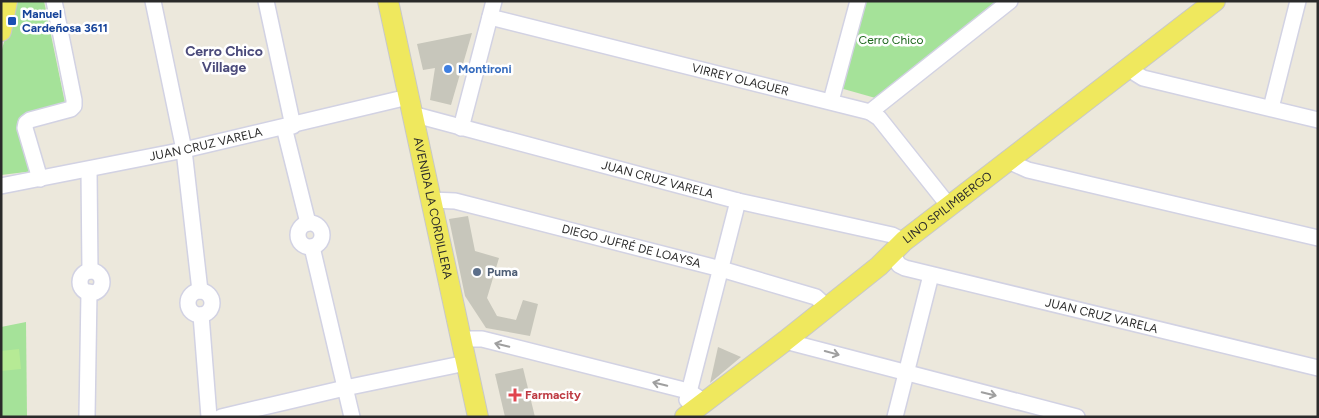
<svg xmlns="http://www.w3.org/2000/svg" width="1319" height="418" font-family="Figtree,sans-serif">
	<rect width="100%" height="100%" fill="#ece8dc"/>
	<!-- green -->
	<g fill="#a5e299">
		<polygon points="15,1 44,1 65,103 24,115 20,122 34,171 1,175 1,53"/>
		<polygon points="862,1 1003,1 879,99 840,88"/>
		<polygon points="26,322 27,417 1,417 1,327"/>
	</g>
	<!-- pitch -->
	<polygon fill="#b6ea95" points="19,349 21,369 1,371 1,351"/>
	<!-- building -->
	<g fill="#c7c6bb">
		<polygon points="472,33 451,105 430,100 435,68 423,70 417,44"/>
		<polygon points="468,216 475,251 499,258 487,298 497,316 516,320 523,300 538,304 530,336 486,328 465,296 449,219"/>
		<polygon points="718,347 741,357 710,383"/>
		<polygon points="523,368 535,417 505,417 495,374"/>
	</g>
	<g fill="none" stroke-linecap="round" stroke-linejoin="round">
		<defs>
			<g id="minor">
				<polyline points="153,1 184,150 200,291"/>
				<polyline points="266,1 293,126"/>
				<path id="s1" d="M490 17 870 112 879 118 949 206"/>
				<polyline points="1127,68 1143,78 1318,120"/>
				<polyline points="831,101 858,1"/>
				<polyline points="1271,108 1298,1"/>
				<polyline points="870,112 1010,1"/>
				<path id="s2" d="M412 114 738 201 892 235 904 241"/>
				<polyline points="284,127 308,223"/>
				<polyline points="461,128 494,1"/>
				<polyline points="1008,161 1028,170 1318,238"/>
				<polyline points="89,170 90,271"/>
				<polyline points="40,179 25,128 26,123 30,120 71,109 74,106 74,100 54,1"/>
				<path id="s3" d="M1 186 184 150 408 97"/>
				<path id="s4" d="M431 200 455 201 721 269 816 297 827 307"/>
				<circle cx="310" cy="235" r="12"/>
				<polyline points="312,247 352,417"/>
				<path id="s5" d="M892 254 899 265 905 268 1318 368"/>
				<circle cx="91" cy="282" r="11"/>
				<circle cx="200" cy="303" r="12"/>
				<polyline points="201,315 209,417"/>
				<polyline points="460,339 482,339 688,391 705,402"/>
				<polyline points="785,341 1077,417"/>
				<polyline points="687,400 738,201"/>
				<polyline points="87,417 89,292"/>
				<polyline points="221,417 345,388 466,363"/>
				<polyline points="895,417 931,275"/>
			</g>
			<g id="major">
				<path id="s6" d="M388 1 478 417"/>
				<polyline points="1,31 7,1"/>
				<path id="s7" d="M685 417 785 341 879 266 904 241 1215 1"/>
			</g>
		</defs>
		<!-- minor casing -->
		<use href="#minor" stroke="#d2d2e3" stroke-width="18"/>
		<!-- major casing -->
		<use href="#major" stroke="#c8c8c8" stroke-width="22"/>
		<!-- minor -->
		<use href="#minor" stroke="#fff" stroke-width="15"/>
		<!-- major -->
		<use href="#major" stroke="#efe85e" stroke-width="20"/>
	</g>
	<!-- one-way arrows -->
	<defs><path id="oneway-shaft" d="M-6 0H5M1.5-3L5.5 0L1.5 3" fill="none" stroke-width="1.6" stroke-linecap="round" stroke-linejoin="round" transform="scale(1.25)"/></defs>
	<g stroke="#9f9f9f">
		<use href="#oneway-shaft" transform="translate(502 345) rotate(-166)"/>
		<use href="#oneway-shaft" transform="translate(832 353) rotate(15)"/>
		<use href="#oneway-shaft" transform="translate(660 384) rotate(-166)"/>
		<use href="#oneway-shaft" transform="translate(989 394) rotate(14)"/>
	</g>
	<!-- markers -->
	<rect fill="#1a4fb4" stroke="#fff" stroke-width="2" x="7" y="16" width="10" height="10" rx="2.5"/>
	<circle fill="#3f7fe0" stroke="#fff" stroke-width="2" cx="448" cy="69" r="5"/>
	<circle fill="#5c6f8a" stroke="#fff" stroke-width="2" cx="477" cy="272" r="5"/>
	<path fill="#e0444e" stroke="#fff" stroke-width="2" d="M512.5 387.5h5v5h5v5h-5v5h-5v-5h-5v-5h5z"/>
	<g text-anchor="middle" stroke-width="5" stroke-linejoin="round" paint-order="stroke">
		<!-- transit labels -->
		<g font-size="12" font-weight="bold" fill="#164399" stroke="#fff" text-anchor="start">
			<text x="22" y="18">Manuel<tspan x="22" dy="14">Cardeñosa 3611</tspan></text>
		</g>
		<!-- park labels -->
		<g font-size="12" fill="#1c671b" stroke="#fff">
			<text x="891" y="44">Cerro Chico</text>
		</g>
		<!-- shop labels -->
		<g font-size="12" font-weight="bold" fill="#366cbe" stroke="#fff" text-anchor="start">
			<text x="458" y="73">Montironi</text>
		</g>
		<!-- street labels -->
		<g font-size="12" fill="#2a2a2a" stroke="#fff">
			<text dy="4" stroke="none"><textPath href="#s1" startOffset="258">VIRREY OLAGUER</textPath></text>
			<text dy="4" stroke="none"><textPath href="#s3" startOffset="209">JUAN CRUZ VARELA</textPath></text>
			<text dy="4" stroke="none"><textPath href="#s2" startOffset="254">JUAN CRUZ VARELA</textPath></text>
			<text dy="4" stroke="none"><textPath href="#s7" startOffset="336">LINO SPILIMBERGO</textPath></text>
			<text dy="4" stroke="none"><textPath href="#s6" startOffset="212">AVENIDA LA CORDILLERA</textPath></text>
			<text dy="4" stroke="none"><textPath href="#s4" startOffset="206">DIEGO JUFRÉ DE LOAYSA</textPath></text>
			<text dy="4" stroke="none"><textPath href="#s5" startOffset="222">JUAN CRUZ VARELA</textPath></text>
		</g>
		<!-- service labels -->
		<g font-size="12" font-weight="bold" fill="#4e5e75" stroke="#fff" text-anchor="start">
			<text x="487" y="276">Puma</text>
		</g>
		<!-- health labels -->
		<g font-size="12" font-weight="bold" fill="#be3a42" stroke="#fff" text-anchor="start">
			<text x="525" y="399">Farmacity</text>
		</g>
		<!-- neighbourhood labels -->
		<g font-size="14" font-weight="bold" fill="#4b4b7b" stroke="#fff">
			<text x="224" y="56">Cerro Chico<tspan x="224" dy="16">Village</tspan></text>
		</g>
	</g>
	<!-- border -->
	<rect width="1319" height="418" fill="none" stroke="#2a2a2a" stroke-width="5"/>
</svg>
